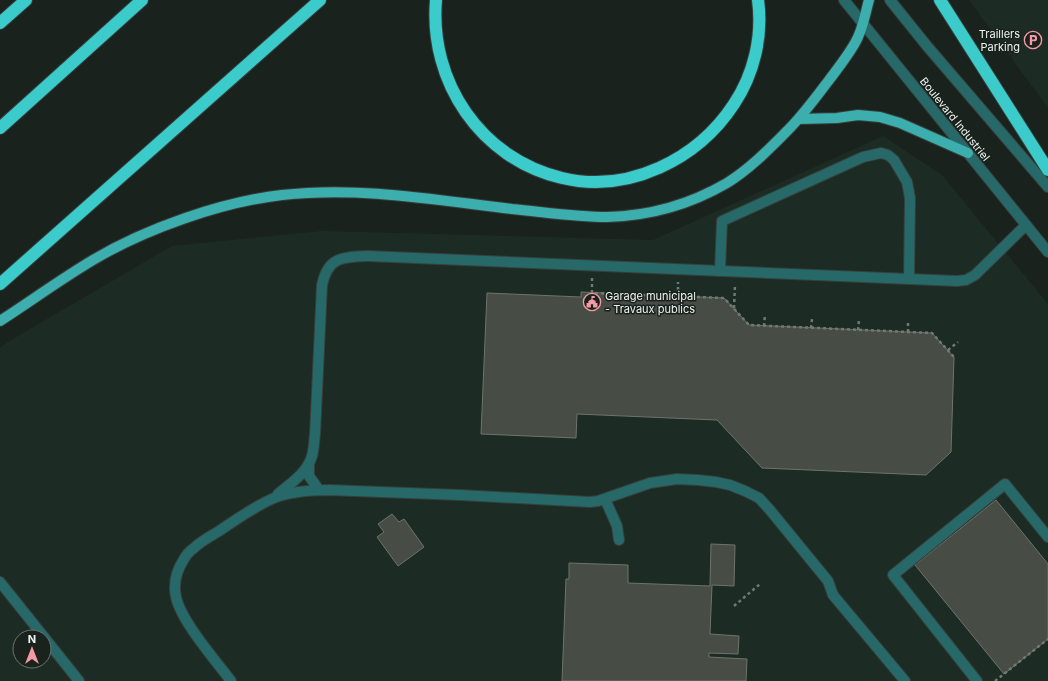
<svg xmlns="http://www.w3.org/2000/svg" width="1048" height="681" font-family="Inter,sans-serif">
	<rect width="100%" height="100%" fill="#19221d"/>
	<!-- built -->
	<g fill="#1c2c24" fill-rule="evenodd">
		<polygon points="969,0 1048,0 1048,107 1026,78"/>
		<path d="M883 136 942 175 1048 304V681H0V348L6 343 172 246 322 231 653 240ZM20 637H44V661H20Z"/>
	</g>
	<!-- building -->
	<g fill="#474c44" stroke="#6e746b">
		<polygon points="581,292 724,298 749,325 932,333 954,357 951,452 926,475 762,468 717,420 577,414 576,438 481,434 487,293 581,297"/>
		<polygon points="996,500 1048,564 1048,639 1004,674 915,565"/>
		<polygon points="392,514 399,522 404,519 424,547 398,566 377,537 384,532 378,524"/>
		<polygon points="711,544 735,545 734,586 712,585 710,634 739,636 738,654 709,653 709,657 747,659 746,681 562,681 566,579 569,579 569,563 628,565 628,583 710,586"/>
	</g>
	<g fill="none" stroke-linecap="round" stroke-linejoin="round">
		<defs>
			<g id="minor">
				<polyline points="844,0 1048,252"/>
				<polyline points="890,0 927,46 1048,187"/>
				<polyline points="720,271 722,221 863,157 881,153 888,155 894,160 907,182 910,198 909,279"/>
				<polyline points="309,465 309,476 319,490"/>
				<path d="M278 494C291 483 307 473 312 456 314 449 314 441 315 434L322 285C328 257 342 257 368 256L957 281 966 280 975 275 1026 225"/>
				<polyline points="605,499 617,526 619,540"/>
				<polyline points="0,582 44,637"/>
				<polyline points="44,637 79,681"/>
				<path d="M231 681C216 661 181 621 176 597 173 584 177 570 184 559 186 555 190 551 194 548 201 541 211 536 219 531 237 519 255 506 274 498 292 491 310 490 329 490L460 495 590 502 598 501 650 483 677 479 698 480 716 482 730 485 745 491 759 498 770 510 828 581 833 595 905 681"/>
				<polyline points="977,681 893,575 1005,484 1048,537"/>
			</g>
			<g id="major">
				<polyline points="799,119 837,118 858,115 880,117 900,123 968,153"/>
				<path d="M0 321C31 301 61 279 93 260 145 229 221 202 282 195 359 186 436 200 512 209 544 212 576 217 607 217 649 216 691 204 727 183 750 169 769 149 788 130 802 116 814 100 826 84 836 71 847 57 855 43 863 30 865 14 869 0"/>
			</g>
			<g id="highway">
				<path d="M436 0C429 82 481 159 562 178 629 194 698 159 734 104 754 74 763 36 758 0"/>
				<polyline points="940,0 1048,170"/>
				<polyline points="0,23 26,0"/>
				<polyline points="0,128 142,0"/>
				<polyline points="0,284 320,0"/>
			</g>
		</defs>
		<!-- minor casing -->
		<use href="#minor" stroke="#373f3b" stroke-width="12"/>
		<!-- major casing -->
		<use href="#major" stroke="#373f3b" stroke-width="12"/>
		<!-- highway casing -->
		<use href="#highway" stroke="#373f3b" stroke-width="14"/>
		<!-- path -->
		<g stroke="#717975" stroke-width="2.5" stroke-dasharray="3 3" stroke-linecap="butt">
			<polyline points="592,278 592,293 724,298 749,325 932,333 954,357"/>
			<polyline points="678,296 678,282"/>
			<polyline points="734,308 735,285"/>
			<polyline points="764,326 765,315"/>
			<polyline points="811,328 812,319"/>
			<polyline points="858,330 859,320"/>
			<polyline points="908,332 908,322"/>
			<polyline points="948,350 958,342"/>
			<polyline points="734,606 760,584"/>
			<polyline points="995,681 1048,639"/>
		</g>
		<!-- minor -->
		<use href="#minor" stroke="#266968" stroke-width="10"/>
		<!-- major -->
		<use href="#major" stroke="#3caead" stroke-width="10"/>
		<!-- highway -->
		<use href="#highway" stroke="#3bcbca" stroke-width="12"/>
	</g>
	<!-- icons -->
	<defs>
		<symbol id="parking-ring" viewBox="-11 -11 22 22"><circle r="9.5" fill="#19221d" stroke="#f49aa4" stroke-width="1.5"/><path d="M-3.5-5.5H1a3.5 3.5 0 0 1 0 7H-1V5.5H-3.5ZM-1-3.4V-.6H.8a1.4 1.4 0 0 0 0-2.8Z" fill="#f49aa4"/></symbol>
		<symbol id="civic-ring" viewBox="-11 -11 22 22"><circle r="9.5" fill="#19221d" stroke="#f49aa4" stroke-width="1.5"/><path d="M-.6-6.5H3V-4.5H.6V-3L4-1V1h2V6H-6V1h2V-1L-.6-3ZM-1.2 2.5V6h2.4V2.5Z" fill="#f49aa4"/></symbol>
	</defs>
	<g fill-rule="evenodd">
		<use href="#parking-ring" x="1023" y="30" width="20" height="20"/>
		<use href="#civic-ring" x="582" y="292" width="20" height="20"/>
	</g>
	<g text-anchor="middle" stroke-width="3" stroke-linejoin="round" paint-order="stroke">
		<!-- poi labels -->
		<g font-size="11" fill="#eef4f1" stroke="#19221d" text-anchor="end">
			<text x="1020" y="38">Traillers<tspan x="1020" dy="13">Parking</tspan></text>
			<text x="605" y="300" text-anchor="start">Garage municipal<tspan x="605" dy="13">- Travaux publics</tspan></text>
		</g>
		<!-- street labels -->
		<g font-size="11" fill="#eef4f1" stroke="#19221d">
			<text transform="translate(955 119) rotate(51)" y="4">Boulevard Industriel</text>
		</g>
	</g>
	<!-- north arrow -->
	<g transform="translate(32 649)"><circle r="19" fill="#19221d" stroke="#6e7672"/>
	<path d="M0-3L7 15L0 10L-7 15Z" fill="#f49aa4"/>
	<text y="-6" font-size="11" font-weight="bold" text-anchor="middle" fill="#eef4f1">N</text>
	</g>
</svg>
